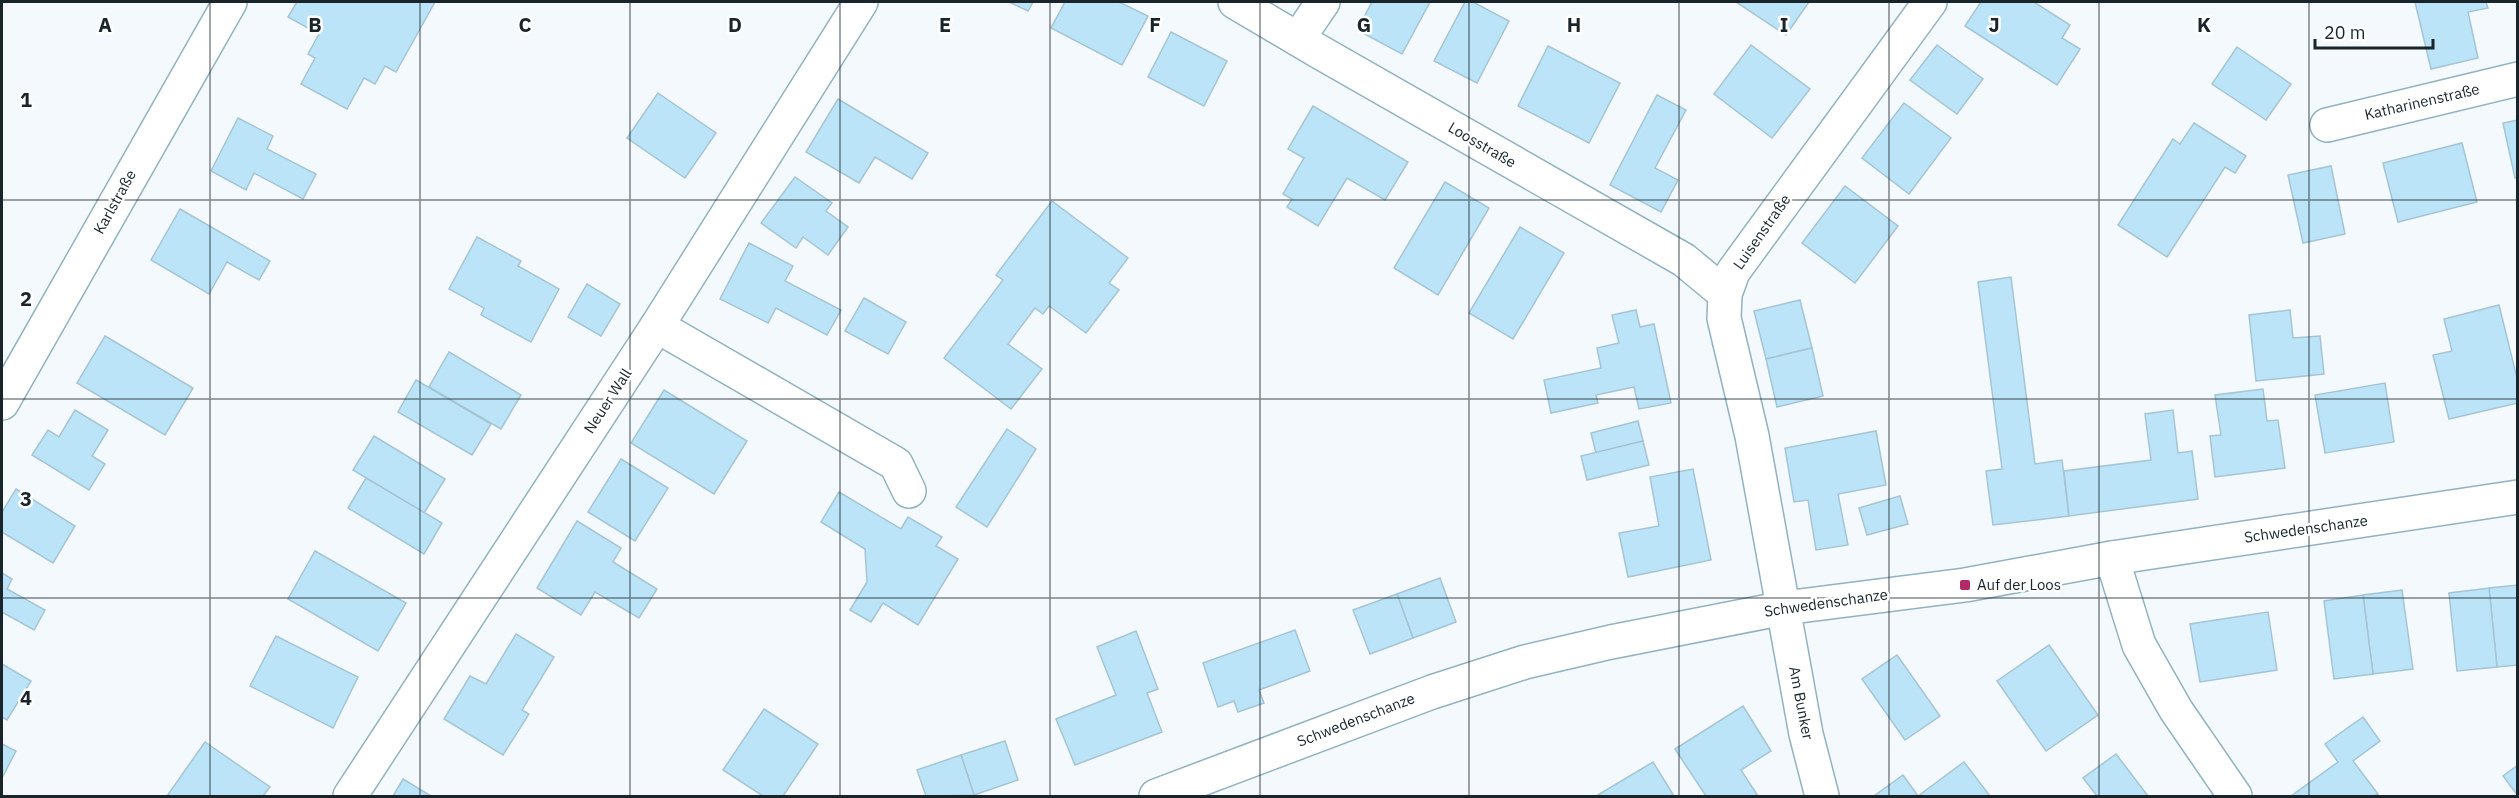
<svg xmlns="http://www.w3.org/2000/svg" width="2519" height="798" font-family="'IBM Plex Sans',sans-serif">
	<rect width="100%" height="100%" fill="#f3f9fc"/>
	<!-- building -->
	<g fill="#bce4f8" stroke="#a5c5d5" stroke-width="1.5">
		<polygon points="297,2 435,2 396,72 385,66 375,84 364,78 347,109 301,84 315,58 308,54 319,34 288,17"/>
		<polygon points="1009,2 1033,2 1028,11"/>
		<polygon points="1065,2 1119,2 1148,16 1122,65 1051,28"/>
		<polygon points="1372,2 1430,2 1402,54 1357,30"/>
		<polygon points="1465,2 1473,2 1509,21 1477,83 1434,61"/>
		<polygon points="1736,2 1809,2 1786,35"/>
		<polygon points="1981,2 2034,2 2070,25 2062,38 2080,49 2057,85 1965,26"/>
		<polygon points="2415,2 2486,2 2488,8 2468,12 2478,58 2431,69"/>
		<polygon points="1171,32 1227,61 1204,106 1148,77"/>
		<polygon points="1751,45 1810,89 1772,138 1714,94"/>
		<polygon points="1937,45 1983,79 1957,114 1910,80"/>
		<polygon points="1548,46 1620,83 1589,143 1518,106"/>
		<polygon points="2237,47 2291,84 2266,120 2212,84"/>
		<polygon points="658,93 716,133 685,178 627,138"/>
		<polygon points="1657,95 1686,110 1655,168 1678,180 1661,212 1610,185"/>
		<polygon points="838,99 928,153 912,179 875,157 859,183 806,152"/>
		<polygon points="1904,103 1951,138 1909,194 1862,158"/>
		<polygon points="1313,106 1408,162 1385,200 1347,178 1318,226 1287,207 1292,199 1283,194 1304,158 1288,149"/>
		<polygon points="238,118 273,136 267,149 316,174 303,199 254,173 246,190 211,171"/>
		<polygon points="2518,120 2518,177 2515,178 2503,123"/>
		<polygon points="2194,123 2246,156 2235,173 2225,167 2167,257 2118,225 2173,139 2180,144"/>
		<polygon points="2462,143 2477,202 2398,222 2383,163"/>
		<polygon points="2331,166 2345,234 2303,243 2288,175"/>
		<polygon points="795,177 832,203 826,211 848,227 828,255 803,237 796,248 761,223"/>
		<polygon points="1445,182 1489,208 1438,295 1394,268"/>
		<polygon points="1845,186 1898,226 1855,283 1802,243"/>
		<polygon points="1052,201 1128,258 1109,283 1119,290 1086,333 1049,306 1043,314 1035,308 1008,344 1042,369 1011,409 944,358 1003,280 996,275"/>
		<polygon points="180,209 270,261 259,280 227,262 209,294 151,260"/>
		<polygon points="1520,227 1564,253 1513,339 1469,313"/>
		<polygon points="477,237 521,261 518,266 559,289 531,342 481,315 484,308 449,289"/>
		<polygon points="749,243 793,266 785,281 841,310 827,335 776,308 768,323 720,299"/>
		<polygon points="2011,277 2035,464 2062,460 2069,516 1993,525 1986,471 2002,469 1978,282"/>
		<polygon points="587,284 620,304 601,336 568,317"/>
		<polygon points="864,298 906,322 888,354 845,331"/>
		<polygon points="1800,300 1812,348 1766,359 1754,311"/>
		<polygon points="2499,305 2518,382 2518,403 2449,419 2433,355 2452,351 2444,319"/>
		<polygon points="1636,310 1640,327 1654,324 1671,403 1639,409 1634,387 1596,395 1598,403 1551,413 1544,380 1601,368 1597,348 1619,343 1612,315"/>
		<polygon points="2290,310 2293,338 2320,336 2324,374 2256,381 2249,315"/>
		<polygon points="105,336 193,388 165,435 77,383"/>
		<polygon points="1812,348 1823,396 1777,407 1766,359"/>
		<polygon points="449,352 521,395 501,429 429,387"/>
		<polygon points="416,380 491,424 472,455 398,412"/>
		<polygon points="2385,383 2394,442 2325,453 2315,395"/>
		<polygon points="2263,389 2267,421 2278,420 2285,468 2215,477 2210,436 2221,435 2215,395"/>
		<polygon points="664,390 747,441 714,494 631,443"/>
		<polygon points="75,410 108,430 92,456 105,464 89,490 32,455 48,430 59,437"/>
		<polygon points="2173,410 2178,453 2192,451 2198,499 2069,516 2064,471 2151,460 2145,414"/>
		<polygon points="1638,421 1643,441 1596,453 1591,433"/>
		<polygon points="1007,429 1036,449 987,527 956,507"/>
		<polygon points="1876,431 1886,485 1838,494 1848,545 1816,550 1808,500 1794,502 1785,448"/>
		<polygon points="374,436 445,479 424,513 353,470"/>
		<polygon points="1643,441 1649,465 1587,480 1581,456"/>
		<polygon points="621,459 668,488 635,541 588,512"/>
		<polygon points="1693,469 1711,560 1628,577 1619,533 1659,526 1650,477"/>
		<polygon points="366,478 442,523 424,554 348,508"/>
		<polygon points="16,489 75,526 53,563 2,532 2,512"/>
		<polygon points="839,492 901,529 908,517 942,537 936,546 958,559 918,625 883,603 871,622 850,610 867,582 865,549 821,522"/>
		<polygon points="1900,496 1908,524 1867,535 1859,508"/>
		<polygon points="577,521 621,548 613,562 657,589 639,618 595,592 581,615 537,588"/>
		<polygon points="315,551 406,603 378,651 288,599"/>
		<polygon points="2,573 12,579 7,589 45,610 34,630 2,612"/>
		<polygon points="1440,578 1456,622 1413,638 1397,594"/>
		<polygon points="2518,585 2518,665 2497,667 2489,588"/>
		<polygon points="2489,588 2497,667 2457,671 2449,593"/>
		<polygon points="2402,590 2413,669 2373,674 2363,595"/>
		<polygon points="1397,594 1413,638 1370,654 1353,610"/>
		<polygon points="2363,595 2373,674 2334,679 2324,601"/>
		<polygon points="2268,612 2277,670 2200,682 2190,624"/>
		<polygon points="1295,630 1310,671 1259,690 1264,703 1238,712 1234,701 1218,707 1203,663"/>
		<polygon points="1136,631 1158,689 1147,693 1162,732 1075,765 1056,719 1116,695 1097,647"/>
		<polygon points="516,634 554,657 522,710 529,714 503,755 444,719 470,676 486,684"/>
		<polygon points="276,636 358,677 333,728 250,686"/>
		<polygon points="2049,645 2098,715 2046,751 1997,681"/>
		<polygon points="1897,655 1940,716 1905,740 1862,679"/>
		<polygon points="2,664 31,681 7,720 2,717"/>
		<polygon points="1743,706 1771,751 1741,770 1758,796 1706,796 1675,749"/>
		<polygon points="764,709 818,744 783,796 763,796 723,770"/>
		<polygon points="2363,717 2380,741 2353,761 2378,794 2374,796 2291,796 2338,762 2325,744"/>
		<polygon points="1005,741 1018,780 974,795 961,755"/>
		<polygon points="205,742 270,787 263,796 167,796"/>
		<polygon points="2,744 16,751 2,778"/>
		<polygon points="2116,754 2148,796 2097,796 2083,778"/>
		<polygon points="961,755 974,795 926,796 917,770"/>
		<polygon points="1653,762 1674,796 1596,796"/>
		<polygon points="1964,762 1990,796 1874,796 1903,775 1918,796"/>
		<polygon points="2518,765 2518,796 2503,776"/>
		<polygon points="403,779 431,796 393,796"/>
	</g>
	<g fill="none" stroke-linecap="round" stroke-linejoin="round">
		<defs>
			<g id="minor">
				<polyline points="1235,2 1318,51 1684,260 1725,294"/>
				<polyline points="1298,39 1323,2"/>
				<polyline points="2327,125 2518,79"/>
				<polyline points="657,326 896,464 909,491"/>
				<polyline points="2,403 230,2"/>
				<polyline points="2112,558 2139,645 2176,710 2235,796"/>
				<polyline points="350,796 657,326 861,2"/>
				<polyline points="1822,796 1806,734 1752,436 1724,318 1725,294 1733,272 1930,2"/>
			</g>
			<polyline id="tertiary" points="1156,796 1432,692 1525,662 1611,642 1784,608 1965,585 2112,558 2518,497"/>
		</defs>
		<!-- minor casing -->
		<use href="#minor" stroke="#92b2c1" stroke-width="36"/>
		<!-- tertiary casing -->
		<use href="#tertiary" stroke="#92b2c1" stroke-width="36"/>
		<!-- minor -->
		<use href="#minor" stroke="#fff" stroke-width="33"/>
		<!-- tertiary -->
		<use href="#tertiary" stroke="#fff" stroke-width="33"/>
	</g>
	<!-- grid -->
	<path fill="none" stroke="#19252b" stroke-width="1.5" stroke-opacity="0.55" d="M210 2V796M420 2V796M630 2V796M840 2V796M1050 2V796M1260 2V796M1469 2V796M1679 2V796M1889 2V796M2099 2V796M2309 2V796M2 200H2518M2 399H2518M2 598H2518"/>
	<!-- markers -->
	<rect fill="#b32a6a" stroke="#fff" stroke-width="2" x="1959" y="579" width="12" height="12" rx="3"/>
	<g text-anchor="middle" stroke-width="5" stroke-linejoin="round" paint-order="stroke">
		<!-- street labels -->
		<g font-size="15" fill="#19252b" stroke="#fff">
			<text transform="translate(2422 102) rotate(-13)" y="5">Katharinenstraße</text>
			<text transform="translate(1482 145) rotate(30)" y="5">Loosstraße</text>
			<text transform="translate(115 202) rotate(-61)" y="5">Karlstraße</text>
			<text transform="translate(1762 232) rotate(-55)" y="5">Luisenstraße</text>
			<text transform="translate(608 401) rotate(-57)" y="5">Neuer Wall</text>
			<text transform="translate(2306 529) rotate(-8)" y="5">Schwedenschanze</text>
			<text transform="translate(1826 603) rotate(-8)" y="5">Schwedenschanze</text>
			<text transform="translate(1801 703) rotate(79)" y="5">Am Bunker</text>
			<text transform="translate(1356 720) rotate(-21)" y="5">Schwedenschanze</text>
		</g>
		<!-- poi labels -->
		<g font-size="15" fill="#19252b" stroke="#fff" text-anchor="start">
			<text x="1977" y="590">Auf der Loos</text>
		</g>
	</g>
	<g font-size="20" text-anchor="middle" font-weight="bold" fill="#19252b" stroke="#fff" stroke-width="5" stroke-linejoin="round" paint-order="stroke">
		<text x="105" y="32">A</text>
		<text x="315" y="32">B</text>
		<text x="525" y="32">C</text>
		<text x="735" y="32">D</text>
		<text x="945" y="32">E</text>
		<text x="1155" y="32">F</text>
		<text x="1364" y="32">G</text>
		<text x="1574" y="32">H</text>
		<text x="1784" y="32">I</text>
		<text x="1994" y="32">J</text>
		<text x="2204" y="32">K</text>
		<text x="26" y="107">1</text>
		<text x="26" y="306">2</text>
		<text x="26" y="506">3</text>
		<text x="26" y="705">4</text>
	</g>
	<!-- border -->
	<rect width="2519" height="798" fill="none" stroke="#19252b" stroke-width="6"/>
	<!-- scale -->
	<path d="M2315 39v9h118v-9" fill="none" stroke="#19252b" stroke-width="3"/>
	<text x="2324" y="39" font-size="18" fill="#19252b" stroke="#ffffff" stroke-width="4.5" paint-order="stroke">20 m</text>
</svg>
